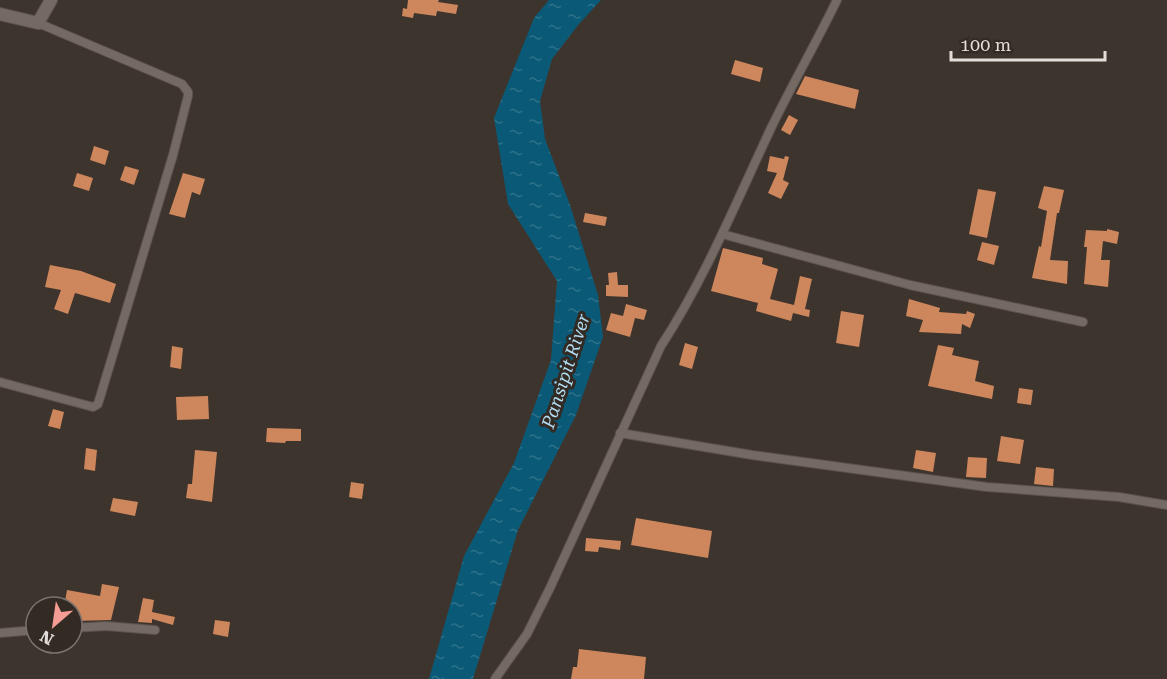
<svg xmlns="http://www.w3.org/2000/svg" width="1167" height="679" font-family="'Roboto Serif',serif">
	<defs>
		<pattern id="water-ripples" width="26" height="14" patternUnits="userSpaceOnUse" patternTransform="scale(1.5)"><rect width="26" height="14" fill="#0a5a77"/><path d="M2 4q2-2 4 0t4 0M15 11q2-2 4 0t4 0" fill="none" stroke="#2e718a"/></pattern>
	</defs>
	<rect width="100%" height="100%" fill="#3d342e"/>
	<!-- water -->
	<polygon fill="url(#water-ripples)" points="549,0 601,0 579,24 552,59 540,101 545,139 570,205 598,295 603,337 576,415 518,530 473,679 429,679 464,556 514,463 551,360 557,281 508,204 494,118 534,18"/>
	<!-- building -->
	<g fill="#ce875c">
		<polygon points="408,0 439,0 438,2 458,5 456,14 437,11 436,16 414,13 413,18 402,16 403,8 407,9"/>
		<polygon points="735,60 763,68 760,82 731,74"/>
		<polygon points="805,76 859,90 855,109 796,94"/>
		<polygon points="789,115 798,120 790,135 781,130"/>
		<polygon points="94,146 109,151 105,165 90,160"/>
		<polygon points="770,156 784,159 785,156 789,157 783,180 789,183 781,199 768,193 777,173 767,171"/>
		<polygon points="125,166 139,170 134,185 120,180"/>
		<polygon points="77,173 93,178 89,191 73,186"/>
		<polygon points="183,173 205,179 200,195 192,192 185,218 169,214"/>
		<polygon points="1044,186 1064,190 1059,213 1057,213 1050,260 1068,261 1067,284 1032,278 1039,246 1041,247 1047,211 1038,208"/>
		<polygon points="978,189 996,192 987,238 969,234"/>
		<polygon points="585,213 607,217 605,226 583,222"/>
		<polygon points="1107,229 1119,232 1117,244 1103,241 1101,260 1110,260 1108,287 1084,284 1087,247 1084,247 1086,230 1107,231"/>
		<polygon points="982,242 999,246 994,265 977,260"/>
		<polygon points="723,248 763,258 762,264 778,269 770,299 794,305 800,276 812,279 805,309 810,310 809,317 793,313 791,321 756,311 758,303 711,291"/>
		<polygon points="50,265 81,271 116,284 110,303 75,293 68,314 54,309 61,290 45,287"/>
		<polygon points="617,272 618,285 628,285 628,297 606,296 606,285 609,285 608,273"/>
		<polygon points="909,299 940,308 939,312 966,314 967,311 975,314 970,328 962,324 961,334 919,332 923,320 906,316"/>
		<polygon points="626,304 647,310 644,320 635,318 630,337 606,330 611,313 623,316"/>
		<polygon points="841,311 864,315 859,347 836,343"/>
		<polygon points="685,343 698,347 692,369 679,365"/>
		<polygon points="938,345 954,348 952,355 979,361 975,381 994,386 992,399 928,386"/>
		<polygon points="172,346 183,348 181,369 170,367"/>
		<polygon points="1019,388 1033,390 1031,405 1017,403"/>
		<polygon points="208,396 209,419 177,420 176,397"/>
		<polygon points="53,409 64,412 60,429 48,426"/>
		<polygon points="267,428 301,429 301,441 286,441 285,443 266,442"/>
		<polygon points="1001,436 1024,440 1020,464 997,461"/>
		<polygon points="86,448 97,450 95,471 84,469"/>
		<polygon points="195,450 217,452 212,502 186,498 188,484 192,484"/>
		<polygon points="916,450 936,453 933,472 913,468"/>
		<polygon points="968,457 987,458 986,478 966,477"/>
		<polygon points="1036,467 1054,469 1053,486 1034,484"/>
		<polygon points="351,482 364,484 362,499 349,497"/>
		<polygon points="113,498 138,502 135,516 110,511"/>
		<polygon points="636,518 712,531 708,558 631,545"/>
		<polygon points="586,538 621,541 620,550 599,547 598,552 585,551"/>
		<polygon points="102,584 119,587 111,620 74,621 77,612 72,611 72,607 64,607 67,590 100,596"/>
		<polygon points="143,598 154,600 152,612 175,617 173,625 152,619 152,623 138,622"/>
		<polygon points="215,620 230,622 228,637 213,634"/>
		<polygon points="579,649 646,657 644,679 571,679 573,667 577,667"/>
	</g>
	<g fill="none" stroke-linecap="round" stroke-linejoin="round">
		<defs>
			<g id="street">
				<polyline points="722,234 910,285 1083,322"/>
				<polyline points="0,382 93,407 98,404 173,155 188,96 188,92 182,84 38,23"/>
				<polyline points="620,433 752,455 987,487 1119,497 1167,505"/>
				<polyline points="72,628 106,626 155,630"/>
				<polyline points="0,633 36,630"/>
				<path d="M495 679 527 634 550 588 661 346C706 277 737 200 772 126 793 83 816 43 837 0"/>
			</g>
			<polyline id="secondary" points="0,14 38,23 51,0"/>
		</defs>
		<!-- street casing -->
		<use href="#street" stroke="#5a524d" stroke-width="10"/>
		<!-- secondary casing -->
		<use href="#secondary" stroke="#5a524d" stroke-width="14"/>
		<!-- street -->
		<use href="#street" stroke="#746963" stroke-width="8"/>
		<!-- secondary -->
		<use href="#secondary" stroke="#746963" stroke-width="12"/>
	</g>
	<g text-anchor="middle" stroke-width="6" stroke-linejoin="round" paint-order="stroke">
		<!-- water labels -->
		<g font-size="18" font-style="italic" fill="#b1dcf1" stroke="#332a24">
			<text transform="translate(566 371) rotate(-72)" y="6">Pansipit River</text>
		</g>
	</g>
	<!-- north arrow -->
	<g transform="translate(54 625) rotate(209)"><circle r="28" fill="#332a24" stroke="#7a726d" stroke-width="1.5"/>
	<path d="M0-4.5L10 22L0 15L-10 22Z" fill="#f59c95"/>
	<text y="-9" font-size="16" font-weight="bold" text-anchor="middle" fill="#e4deda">N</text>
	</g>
	<!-- scale -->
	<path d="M951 51v9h154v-9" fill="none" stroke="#e4deda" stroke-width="3"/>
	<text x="960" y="51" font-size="18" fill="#e4deda" stroke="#332a24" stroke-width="4.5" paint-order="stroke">100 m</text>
</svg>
